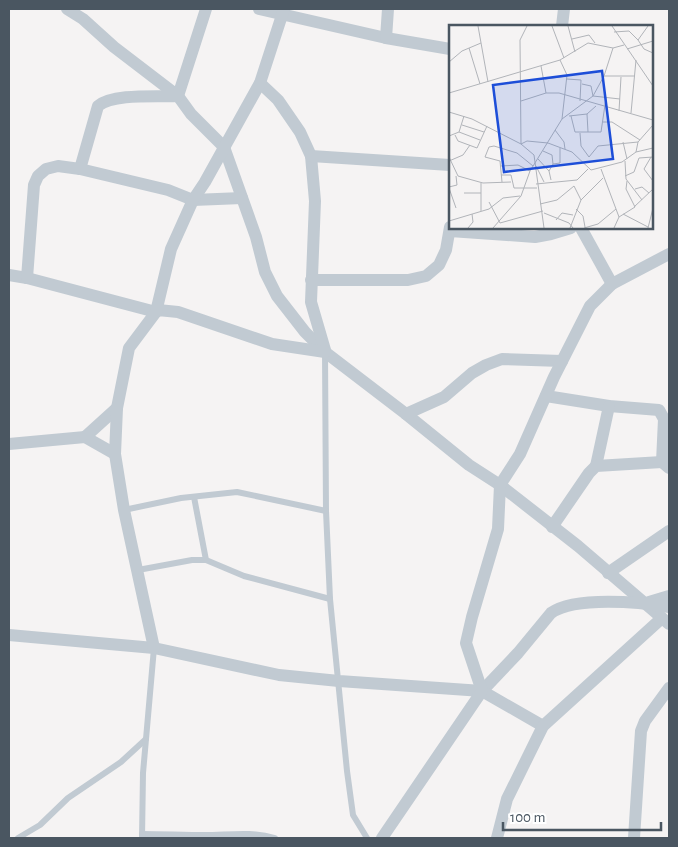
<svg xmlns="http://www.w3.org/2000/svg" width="678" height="847" font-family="'Alegreya Sans',sans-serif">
	<rect width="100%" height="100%" fill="#f5f3f3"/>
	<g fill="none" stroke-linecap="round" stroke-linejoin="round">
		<!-- lane -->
		<g stroke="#c1cad2" stroke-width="6">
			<polyline points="325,352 326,511 330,599 347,771 353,815 367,838"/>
			<polyline points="194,497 206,560"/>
			<polyline points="124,510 181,498 237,492 326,511"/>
			<polyline points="138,570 192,560 206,560 244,576 330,599"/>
			<path d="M142 834C163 834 184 835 205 835 228 835 252 831 275 838"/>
			<polyline points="18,838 40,825 68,798 121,762 146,739 154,648"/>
			<polyline points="142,838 143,773 146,739"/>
		</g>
		<!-- street -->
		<g stroke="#c1cad2" stroke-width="12">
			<polyline points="67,9 83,19 114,47 178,96 191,114 224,147 256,237 265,272 277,296 305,332 325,352 406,414 469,465 500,485 578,546 669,624"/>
			<polyline points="259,9 386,38 450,49"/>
			<polyline points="562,26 564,9"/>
			<polyline points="386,38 388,9"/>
			<polyline points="260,83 278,100 300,132 311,156 315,201 311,302 325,350"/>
			<polyline points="311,156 450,165"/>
			<path d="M80 169 98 106C113 93 158 97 178 96L206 9"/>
			<polyline points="581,228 612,284"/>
			<polyline points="450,231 535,237 551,234 571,228"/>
			<polyline points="9,275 27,278 156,312 158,310 178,312 272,344 325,352"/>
			<polyline points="27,278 34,185 38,176 46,169 58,166 80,169 168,190 193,200 242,198"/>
			<polyline points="311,280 408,280 426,276 439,265 446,250 450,227"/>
			<polyline points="546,396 609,406 659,410 664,419 662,462 669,468"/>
			<polyline points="406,414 444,397 472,373 486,365 502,359 562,361"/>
			<polyline points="85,437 117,408"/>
			<polyline points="9,444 85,437 115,454"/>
			<polyline points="596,466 609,406"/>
			<polyline points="552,527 589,473 596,466 662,462"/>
			<polyline points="608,573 669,531"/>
			<polyline points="649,602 669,596"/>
			<path d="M9 635 154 648 279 675 339 681 482 691 518 653 551 613C575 596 640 602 669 607"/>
			<polyline points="154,648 124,510 115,454 117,408 129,348 156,312 171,249 193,200 205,182 260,83 284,9"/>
			<polyline points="482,691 543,726"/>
			<polyline points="382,838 482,691 466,643 472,617 498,529 500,485 520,454 554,377 590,306 612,284 669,254"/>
			<polyline points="497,838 507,799 543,726 662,618"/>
			<polyline points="634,838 641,731 645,721 669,688"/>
		</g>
	</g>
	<!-- overview -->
	<g transform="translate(449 25)">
		<rect width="204" height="204" fill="#f5f3f3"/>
		<path fill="none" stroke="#b1b4b9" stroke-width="1" d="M29 1 39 57M78 1 71 15 72 119 85 130 95 203M103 1 115 33M119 1 126 27M163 1 204 61M199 1 189 15 195 24 204 28M165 7 180 6 189 15M123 14 140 10 146 18M20 23 31 59M178 24 204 16M111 35 118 50 113 94M0 37 13 26 32 18M92 41 97 68M155 51H186M96 54 118 51M118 54 132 55 131 76M133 59 142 61 144 71 171 74M0 68 111 35 139 18 164 23 175 20M72 76 97 68H110L204 95M170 86 172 52M0 87 23 94 72 119 78 116 99 118 123 127 142 145 173 137 187 127 204 123M182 88 187 35M138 89 139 107M120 91 138 89 147 81M122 91 126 107H152L157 73M154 97H163L191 115M13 100 35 107M106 105 115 117 116 124M10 107 31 115M131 108 132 121 140 132 149 121 189 117M6 110 9 116 28 123 38 101M0 111 10 107 15 91M174 117 178 134M94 126 103 130 104 139M187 127 189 117 204 100M0 132 9 151 34 158 62 157M202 132 195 144 204 156M89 134 100 146 102 155M0 136 14 130 21 120M176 136 177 154 193 175M52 141 69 140 81 146M87 141 95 157M152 144 170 192M100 146 104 139 111 138V123M52 150H62L65 163H88M176 151 185 147 190 133 204 132M53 157 51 136 36 132 40 122 45 121 68 128 84 141M87 159 128 155 139 144M125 161 132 175M0 162 8 160 7 151M0 163 7 183M186 164 193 162 200 168M15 168H32M40 177 51 198M91 179 108 175 125 161M185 182 204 164M127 184 134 191 136 202M32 186V158M95 188 120 198 124 203M174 189 199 202M107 195 113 188 124 190M0 196 40 184 54 173 71 171M51 198 94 186M19 203 24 197 23 189M44 203 72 171 81 146 113 94 144 71 155 51 164 23M121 203 132 175 154 153M135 203 149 199 167 184M165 203 170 192 186 182 177 164 178 156M199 203 204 183"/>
		<path fill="#1d4ed8" fill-opacity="0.15" stroke="#1d4ed8" stroke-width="2.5" d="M153 46 164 134 55 147 44 60Z"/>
		<rect width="204" height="204" fill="none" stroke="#4a5661" stroke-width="2.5"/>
	</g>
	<!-- border -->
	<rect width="678" height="847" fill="none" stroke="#4a5661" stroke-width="20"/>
	<!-- scale -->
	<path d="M503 822v8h158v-8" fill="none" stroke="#4a5661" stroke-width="2.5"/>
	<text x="510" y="822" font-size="15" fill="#4a5661" stroke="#ffffff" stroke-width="4" paint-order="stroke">100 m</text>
</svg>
